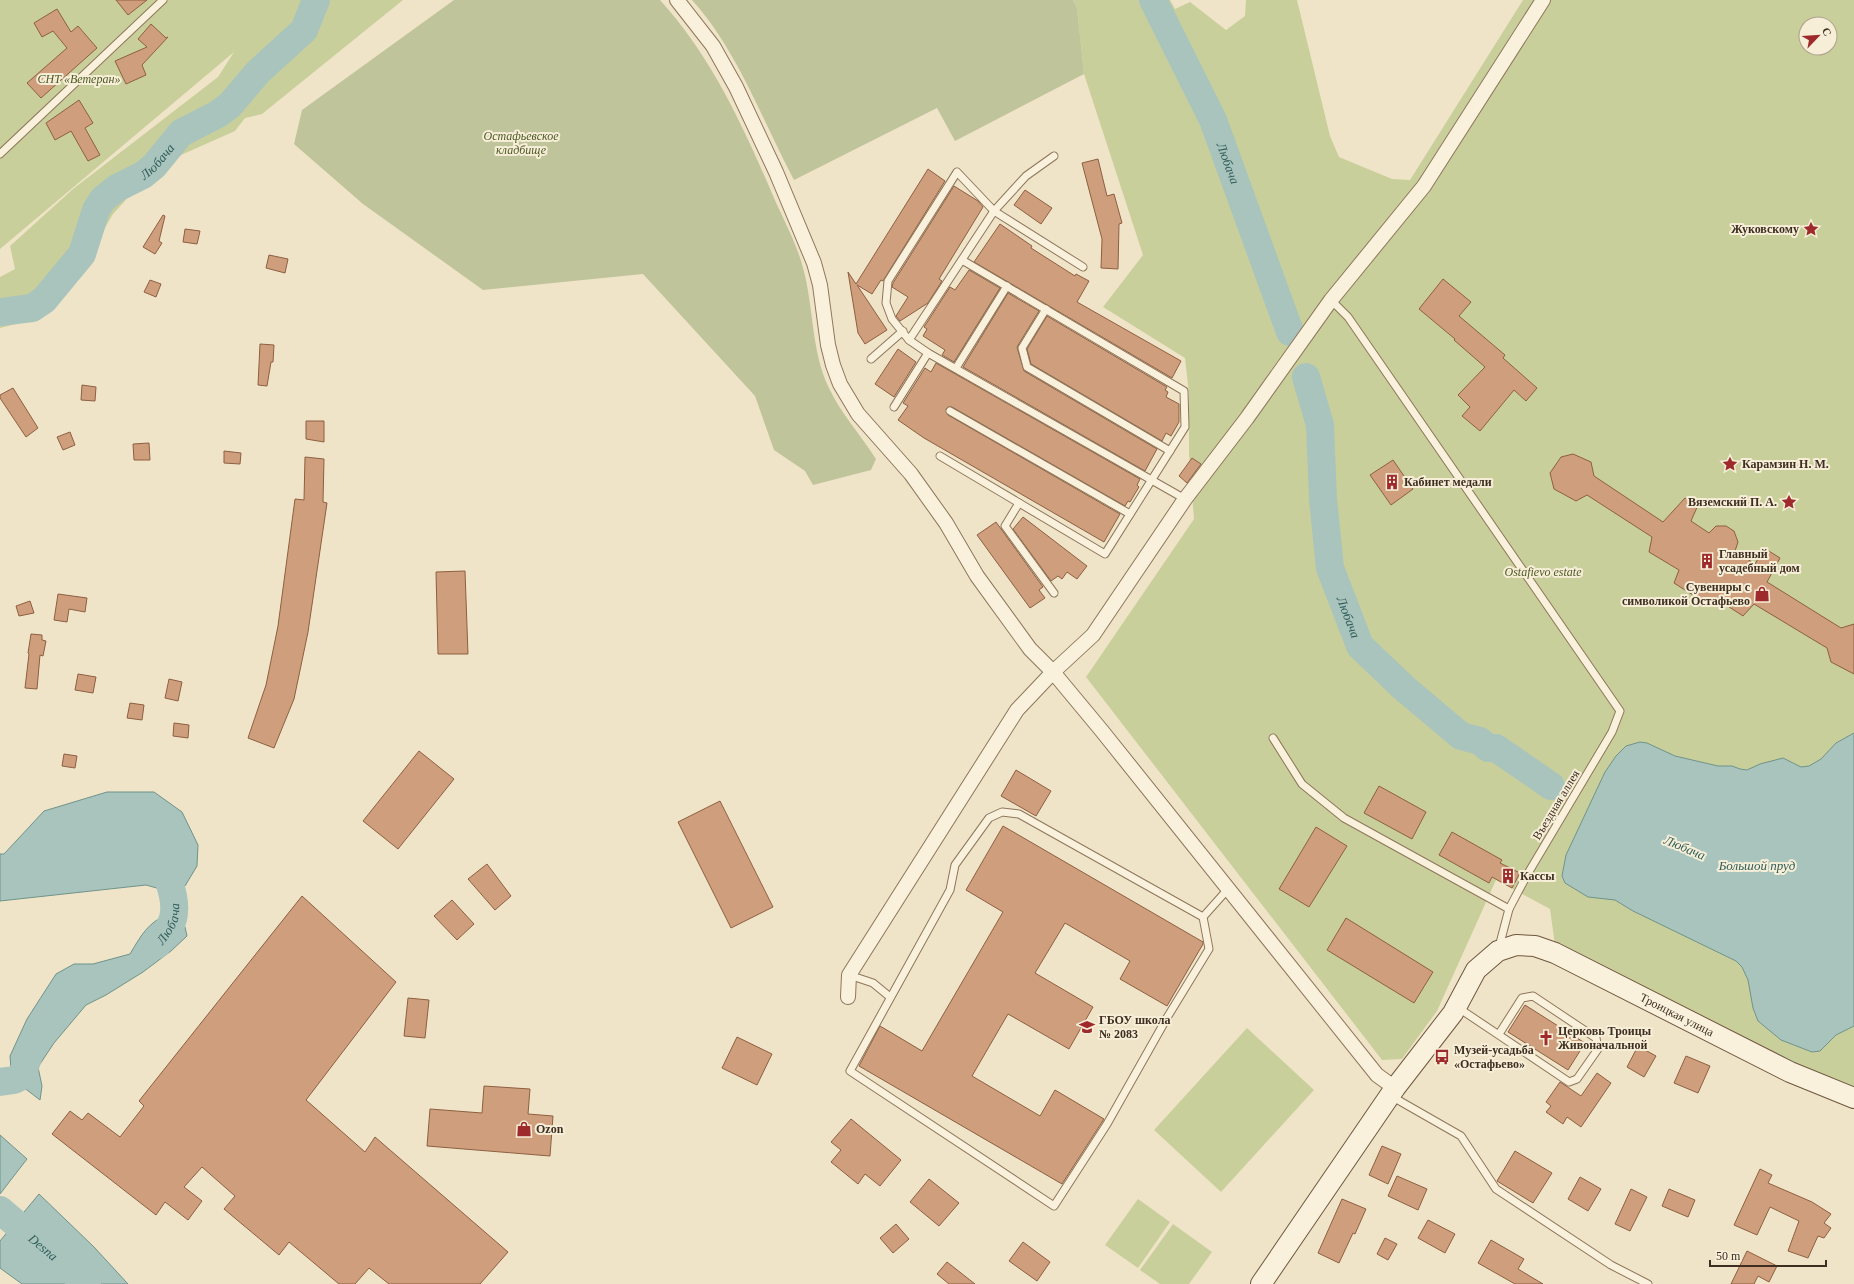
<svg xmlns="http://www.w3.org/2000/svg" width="1854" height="1284" font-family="'Times New Roman',serif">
	<rect width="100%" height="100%" fill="#f0e4c8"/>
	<!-- green -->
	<g fill="#c9cf9b" fill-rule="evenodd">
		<polygon points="0,0 403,0 262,114 245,118 235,131 181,155 144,180 113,214 66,295 35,319 0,328 0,277 15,269 10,246 73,189 218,77 234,52 0,249"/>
		<path d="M1073 0H1170L1175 9 1190 2 1226 30 1245 16 1246 0H1297L1330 136 1339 157 1392 179 1410 180 1523 0H1854V1091L1839 1086 1555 945 1550 909 1496 880 1437 1011 1402 1059 1382 1060 1086 677 1194 519 1189 454V394L1185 358 1103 307 1143 255 1084 74 1077 8ZM1806 24H1830V48H1806Z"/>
		<polygon points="1247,1028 1314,1090 1221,1192 1154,1130"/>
		<polygon points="1138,1199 1170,1222 1138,1268 1105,1245"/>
		<polygon points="1173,1224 1212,1252 1189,1284 1160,1284 1140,1270"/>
	</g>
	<!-- cemetery -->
	<g fill="#bfc49a">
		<path d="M454 0H660C712 57 744 128 774 198 784 221 797 244 803 268 814 307 811 351 829 388 841 414 861 435 876 459L871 470 813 485 805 471 774 450 755 396 643 274 483 290 363 204 294 144 302 110Z"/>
		<path d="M692 0H1073L1077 8 1084 74 955 141 937 108 794 180C762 120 738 51 692 0Z"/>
	</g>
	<!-- water -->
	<g fill="#a9c4bc" stroke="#6f938a">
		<polygon points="1854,733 1854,1026 1836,1035 1820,1051 1812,1052 1781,1040 1758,1021 1753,1008 1748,980 1742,967 1736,961 1633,911 1615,900 1588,897 1565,883 1562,876 1566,855 1605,772 1616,756 1626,746 1640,742 1647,743 1675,756 1718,766 1732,766 1740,769 1747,770 1760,764 1783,758 1801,767 1809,766 1821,759 1836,743"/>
		<polygon points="107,792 154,792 182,812 198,845 197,866 185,886 171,892 146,885 0,901 0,854 4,854 44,811"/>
		<path d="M174 912 185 927 187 936 171 951 143 972 106 995 86 1005 54 1043 38 1067 42 1086 40 1100 14 1080 11 1070 10 1056 27 1019 56 974 74 964H93L130 954C143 932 150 920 174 912Z"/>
		<polygon points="0,1135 27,1159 0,1194"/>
		<polygon points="39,1194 94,1247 128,1284 22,1284 0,1268 0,1241"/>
	</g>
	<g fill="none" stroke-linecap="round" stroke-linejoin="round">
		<!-- river -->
		<g stroke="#a9c4bc" stroke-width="28">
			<path id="s1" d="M1153 0 1213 120 1290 332"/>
			<path id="s2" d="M0 312 32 308 44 300 82 254 96 210 103 199 117 188 143 175 154 166 181 133 218 114 230 105 258 72 304 30 316 0"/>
			<path id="s3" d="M1306 377 1320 425 1323 499 1330 568 1360 646 1404 688 1461 736 1480 741 1488 748H1496L1551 786"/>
			<path id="s4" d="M157 945C164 935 174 924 174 912 176 894 165 872 159 855"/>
			<polyline points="0,1082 14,1080 22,1076 31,1048"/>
			<path id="s5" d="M0 1210 87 1284"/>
		</g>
	</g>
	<!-- building -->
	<g fill="#cf9f7d" stroke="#8d5f41">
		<polygon points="116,0 147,0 128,15"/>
		<polygon points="57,9 71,32 78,26 97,48 41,98 27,83 67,48 53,31 42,37 34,23"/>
		<polygon points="151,24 166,38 168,37 142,65 146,75 126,84 115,61 147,47 138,39"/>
		<polygon points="79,100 93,123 85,128 100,155 88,161 71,131 55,140 46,123"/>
		<polygon points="1098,159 1107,196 1114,194 1122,223 1119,224 1118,269 1101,268 1102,239 1082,163"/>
		<polygon points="928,169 945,181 883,281 881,280 872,294 857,285 887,330 865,344 858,333 848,272 856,284"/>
		<polygon points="954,186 978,201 983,207 939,279 942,281 928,303 900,321 896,316 908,297 892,287 893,283"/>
		<polygon points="1025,190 1052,208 1041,224 1014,205"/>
		<polygon points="163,215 165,216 159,241 162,243 155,254 143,247"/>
		<polygon points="1000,224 1032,246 1031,248 1075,276 1076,274 1089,281 1077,302 1181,361 1172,378 974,262"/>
		<polygon points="185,229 200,231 197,244 183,242"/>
		<polygon points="269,255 288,259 285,273 266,268"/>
		<polygon points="969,270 1000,288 954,362 942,355 945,350 923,336 927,329 924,327 950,287 955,290"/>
		<polygon points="1443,279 1471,302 1459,316 1505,355 1503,358 1537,388 1526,401 1514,390 1480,431 1462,416 1470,407 1458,395 1485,367 1454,340 1455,339 1419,309"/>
		<polygon points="150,280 161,284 156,297 144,292"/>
		<polygon points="1008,293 1039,311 1017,347 1024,371 1157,449 1145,471 963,367"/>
		<polygon points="1047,316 1167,387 1165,390 1168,392 1166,397 1179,404 1179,422 1171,436 1166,433 1162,441 1031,364 1027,349"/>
		<polygon points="260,344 274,345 273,362 271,362 267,386 258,385"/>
		<polygon points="898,349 916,362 894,397 875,384"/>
		<polygon points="936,363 1140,479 1137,485 1139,487 1130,502 1128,501 1125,506 952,407 948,407 946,409 948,415 1120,514 1104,542 924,438 898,420 908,406 903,403 925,368 931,372"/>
		<polygon points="82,385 96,387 95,401 81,400"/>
		<polygon points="13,388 38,428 26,437 0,398 0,395"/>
		<polygon points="306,421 324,421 324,442 306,439"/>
		<polygon points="70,432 75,445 63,450 57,437"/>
		<polygon points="149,443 150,460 134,460 133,444"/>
		<polygon points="224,451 241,453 240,464 224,463"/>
		<polygon points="1573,454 1591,462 1594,476 1663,522 1685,498 1698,505 1691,521 1709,533 1716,526 1726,526 1734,531 1738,542 1735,551 1755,564 1764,548 1780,558 1767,582 1841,628 1854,624 1854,674 1831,662 1827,648 1754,604 1743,616 1714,597 1707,604 1674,583 1679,570 1649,552 1652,537 1587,495 1576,501 1554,489 1550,473 1561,457"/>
		<polygon points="305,457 324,459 323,502 327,503 308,632 294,699 274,748 248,738 266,685 278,626 295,499 304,500"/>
		<polygon points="1192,458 1201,464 1187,483 1179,476"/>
		<polygon points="1393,460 1413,489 1391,505 1370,475"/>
		<polygon points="1023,517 1087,566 1077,579 1067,572 1062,579 1058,576 1051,581 1013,529"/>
		<polygon points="996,522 1043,587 1039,590 1045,598 1030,608 977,535"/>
		<polygon points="465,571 468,654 438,654 436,572"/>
		<polygon points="58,594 87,598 85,612 69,609 67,622 54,620"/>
		<polygon points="30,601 34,613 19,616 16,606"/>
		<polygon points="31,634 42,635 42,640 46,641 43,656 40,655 37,689 25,688 29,654 28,653"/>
		<polygon points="78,674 96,677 93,693 75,690"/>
		<polygon points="169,679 182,682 178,701 165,698"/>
		<polygon points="130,703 144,705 142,720 127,718"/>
		<polygon points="174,723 189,725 188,738 173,736"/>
		<polygon points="419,751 454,779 398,849 363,821"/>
		<polygon points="64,754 77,756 75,768 62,766"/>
		<polygon points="1016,770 1051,791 1036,816 1001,796"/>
		<polygon points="1379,786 1426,812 1412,839 1364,813"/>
		<polygon points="720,801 773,907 731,928 678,822"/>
		<polygon points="1003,826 1203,942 1203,944 1167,1006 1120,979 1130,961 1065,923 1035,973 1093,1007 1069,1049 1008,1014 972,1076 1040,1116 1055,1090 1104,1119 1062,1184 859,1066 880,1026 922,1051 1003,912 966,890"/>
		<polygon points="1316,827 1347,846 1309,907 1279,889"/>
		<polygon points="1452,832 1502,860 1500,863 1520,873 1512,888 1492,877 1489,883 1439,855"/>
		<polygon points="487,864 511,896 495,910 468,879"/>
		<polygon points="302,896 396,982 306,1100 365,1152 375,1137 508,1252 480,1284 389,1284 369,1268 355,1284 339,1284 289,1242 279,1255 224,1209 235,1196 202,1167 184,1187 202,1201 188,1220 165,1202 156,1215 52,1134 70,1111 82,1120 88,1113 120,1137 144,1106 139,1101"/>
		<polygon points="452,900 474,924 457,940 434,916"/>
		<polygon points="1346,918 1433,972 1414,1003 1327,950"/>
		<polygon points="408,998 429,1000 425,1038 404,1036"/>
		<polygon points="1525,1005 1585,1043 1568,1070 1508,1032"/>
		<polygon points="737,1037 772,1054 757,1085 722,1068"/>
		<polygon points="1638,1046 1656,1056 1644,1077 1627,1067"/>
		<polygon points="1686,1056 1710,1066 1698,1093 1674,1083"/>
		<polygon points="1597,1073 1611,1083 1581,1127 1567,1117 1563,1124 1546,1112 1551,1106 1546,1102 1560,1082 1581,1096"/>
		<polygon points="484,1086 530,1089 528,1114 553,1116 550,1156 427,1146 430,1109 482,1113"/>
		<polygon points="851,1119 901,1160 880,1186 865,1174 858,1184 831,1162 841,1150 831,1142"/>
		<polygon points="1382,1146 1401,1154 1388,1184 1369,1175"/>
		<polygon points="1515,1151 1552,1173 1533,1203 1497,1181"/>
		<polygon points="1760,1169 1772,1175 1768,1183 1812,1202 1831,1214 1824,1223 1831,1228 1824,1238 1818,1236 1808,1258 1788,1251 1799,1221 1770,1207 1757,1235 1734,1225"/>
		<polygon points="1397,1176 1427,1189 1418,1210 1388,1196"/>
		<polygon points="1580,1177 1601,1189 1588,1211 1568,1199"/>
		<polygon points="929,1179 959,1203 939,1226 910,1202"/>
		<polygon points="1631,1189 1647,1197 1630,1231 1615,1224"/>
		<polygon points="1669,1189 1695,1200 1688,1217 1662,1206"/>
		<polygon points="1342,1199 1366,1209 1355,1234 1353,1233 1339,1263 1318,1253"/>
		<polygon points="1428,1220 1455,1234 1445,1253 1418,1238"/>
		<polygon points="896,1224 909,1239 893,1253 880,1238"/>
		<polygon points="1385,1238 1397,1244 1388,1260 1377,1254"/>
		<polygon points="1491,1240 1524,1259 1518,1269 1543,1284 1515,1284 1478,1263"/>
		<polygon points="1023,1242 1050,1262 1037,1281 1009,1261"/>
		<polygon points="1747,1251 1777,1266 1769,1282 1758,1276 1754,1284 1731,1284"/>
		<polygon points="947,1262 975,1284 949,1284 937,1274"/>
	</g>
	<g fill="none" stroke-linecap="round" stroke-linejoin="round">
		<defs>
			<g id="lane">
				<polyline points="0,154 163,0"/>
				<polyline points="1083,267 994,211 957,172 888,281 886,303 892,319 909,340 928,353 1185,499"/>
				<polyline points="1331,300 1348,317 1620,711 1612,732 1527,875 1509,909"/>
				<polyline points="1046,309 1022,348 1027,367 1170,451"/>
				<polyline points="909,340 994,211 1026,176 1054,156"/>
				<polyline points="871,359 903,331"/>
				<polyline points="956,368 1007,286"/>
				<polyline points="894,407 928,353"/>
				<polyline points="950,411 1130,514"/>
				<polyline points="940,456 1105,554 1185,427 1184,391 962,260"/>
				<polyline points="1019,503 1005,526 1054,593"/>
				<polyline points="1273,738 1302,784 1344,818 1509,909 1499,947"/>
				<polyline points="1203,917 1019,814 1002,812 989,818 955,865 950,890 850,1071 1054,1206 1107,1124 1168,1016 1209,949 1203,917 1228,889"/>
				<polyline points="849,975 873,983 890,997"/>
				<polyline points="1457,1007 1569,1082 1577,1079 1598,1049 1596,1038 1533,996 1522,998 1499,1034"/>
				<polyline points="1391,1096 1461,1136 1496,1189 1611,1265 1648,1284"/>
			</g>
			<g id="street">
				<polyline points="677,0 713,46 736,87 776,172 814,263 820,285 828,345 833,365 840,384 858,414 911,474 946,523 977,576 1030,649 1053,672 1102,731 1377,1075 1395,1088"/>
				<polyline points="848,997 849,975 1017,710 1053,672 1093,635 1185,499 1247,418 1331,300 1424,186 1543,0"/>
			</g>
			<g id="secondary">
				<path id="s6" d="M1261 1284 1395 1088 1453 1013 1476 970 1498 951 1516 945 1535 946 1555 953 1790 1072 1854 1098"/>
			</g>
		</defs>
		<!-- lane casing -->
		<use href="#lane" stroke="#8d765c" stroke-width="9"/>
		<!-- street casing -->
		<use href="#street" stroke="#8d765c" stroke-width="16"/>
		<!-- secondary casing -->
		<use href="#secondary" stroke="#6f573f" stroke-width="22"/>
		<!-- lane -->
		<use href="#lane" stroke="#faf1dc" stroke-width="7"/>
		<!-- street -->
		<use href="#street" stroke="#faf1dc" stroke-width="14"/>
		<!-- secondary -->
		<use href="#secondary" stroke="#faf1dc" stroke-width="20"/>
	</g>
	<!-- icons -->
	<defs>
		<symbol id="sight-bare" viewBox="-9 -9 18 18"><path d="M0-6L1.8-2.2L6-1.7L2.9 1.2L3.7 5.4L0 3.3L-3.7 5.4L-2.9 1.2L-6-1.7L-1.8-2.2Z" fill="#9e2a2b" stroke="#f7eed8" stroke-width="2.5" paint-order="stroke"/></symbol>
		<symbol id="building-bare" viewBox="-9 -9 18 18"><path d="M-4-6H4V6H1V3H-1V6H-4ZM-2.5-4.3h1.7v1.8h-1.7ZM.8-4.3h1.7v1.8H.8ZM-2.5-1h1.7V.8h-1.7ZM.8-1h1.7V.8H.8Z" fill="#9e2a2b" stroke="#f7eed8" stroke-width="2.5" paint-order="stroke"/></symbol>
		<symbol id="shop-bare" viewBox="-9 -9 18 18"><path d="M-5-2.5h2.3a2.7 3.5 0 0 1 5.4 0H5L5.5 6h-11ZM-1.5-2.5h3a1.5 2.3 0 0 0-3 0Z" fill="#9e2a2b" stroke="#f7eed8" stroke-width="2.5" paint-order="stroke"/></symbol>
		<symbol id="school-bare" viewBox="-9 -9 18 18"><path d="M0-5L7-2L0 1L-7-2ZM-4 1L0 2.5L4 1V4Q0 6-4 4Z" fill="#9e2a2b" stroke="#f7eed8" stroke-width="2.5" paint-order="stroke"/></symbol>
		<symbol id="church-bare" viewBox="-9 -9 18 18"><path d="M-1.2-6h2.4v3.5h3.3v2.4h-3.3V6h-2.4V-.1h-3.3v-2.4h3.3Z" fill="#9e2a2b" stroke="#f7eed8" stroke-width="2.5" paint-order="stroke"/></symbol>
		<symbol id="bus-bare" viewBox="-9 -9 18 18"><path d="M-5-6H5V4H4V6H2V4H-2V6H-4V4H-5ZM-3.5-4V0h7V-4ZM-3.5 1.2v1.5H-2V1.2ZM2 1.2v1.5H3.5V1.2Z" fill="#9e2a2b" stroke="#f7eed8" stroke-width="2.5" paint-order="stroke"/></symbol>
	</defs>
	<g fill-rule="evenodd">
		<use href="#sight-bare" x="1800" y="218" width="22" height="22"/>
		<use href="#sight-bare" x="1719" y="453" width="22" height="22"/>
		<use href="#building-bare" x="1381" y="471" width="22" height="22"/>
		<use href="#sight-bare" x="1778" y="491" width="22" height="22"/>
		<use href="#building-bare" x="1696" y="550" width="22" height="22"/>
		<use href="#shop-bare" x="1751" y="583" width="22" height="22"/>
		<use href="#building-bare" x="1497" y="865" width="22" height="22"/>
		<use href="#school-bare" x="1076" y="1016" width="22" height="22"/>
		<use href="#church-bare" x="1535" y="1027" width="22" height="22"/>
		<use href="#bus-bare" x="1431" y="1046" width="22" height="22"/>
		<use href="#shop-bare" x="513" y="1118" width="22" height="22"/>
	</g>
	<g text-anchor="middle" stroke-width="4" stroke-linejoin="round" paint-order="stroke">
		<!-- park labels -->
		<g font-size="12" font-style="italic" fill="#4d5a26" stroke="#f7eed8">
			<text x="79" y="83">СНТ «Ветеран»</text>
			<text x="521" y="140">Остафьевское<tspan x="521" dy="14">кладбище</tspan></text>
			<text x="1543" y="576">Ostafievo estate</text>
		</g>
		<!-- poi labels -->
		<g font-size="12" font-weight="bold" fill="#3d2e20" stroke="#f7eed8" text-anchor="start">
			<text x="1799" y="233" text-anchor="end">Жуковскому</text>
			<text x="1742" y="468">Карамзин Н. М.</text>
			<text x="1404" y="486">Кабинет медали</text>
			<text x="1777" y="506" text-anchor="end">Вяземский П. А.</text>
			<text x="1719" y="558">Главный<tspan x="1719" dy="14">усадебный дом</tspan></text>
			<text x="1750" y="591" text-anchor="end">Сувениры с<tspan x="1750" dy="14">символикой Остафьево</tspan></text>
			<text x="1520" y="880">Кассы</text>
			<text x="1099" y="1024">ГБОУ школа<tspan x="1099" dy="14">№ 2083</tspan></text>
			<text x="1558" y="1035">Церковь Троицы<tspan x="1558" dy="14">Живоначальной</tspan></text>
			<text x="1454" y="1054">Музей-усадьба<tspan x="1454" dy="14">«Остафьево»</tspan></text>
			<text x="536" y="1133">Ozon</text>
		</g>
		<!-- street labels -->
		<g font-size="12" fill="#3d2e20" stroke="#f7eed8">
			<text transform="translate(1556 805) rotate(-59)" y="4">Въездная аллея</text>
			<text dy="4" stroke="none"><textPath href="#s6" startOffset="606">Троицкая улица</textPath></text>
		</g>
		<!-- water labels -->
		<g font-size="13" font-style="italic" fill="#2f5d5a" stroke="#f7eed8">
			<text dy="5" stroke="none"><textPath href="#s2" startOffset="232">Любача</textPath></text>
			<text dy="5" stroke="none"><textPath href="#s1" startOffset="180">Любача</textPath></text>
			<text dy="5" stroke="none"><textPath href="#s3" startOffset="246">Любача</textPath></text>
			<text transform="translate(1685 847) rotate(23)" y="5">Любача</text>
			<text x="1757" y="870">Большой пруд</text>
			<text dy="5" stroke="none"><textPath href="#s4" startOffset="25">Любача</textPath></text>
			<text dy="5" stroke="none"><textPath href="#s5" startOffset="57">Desna</textPath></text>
		</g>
	</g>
	<!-- north arrow -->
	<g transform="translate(1818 36) rotate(65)"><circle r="19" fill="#f7eed8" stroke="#ada18e"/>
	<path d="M0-3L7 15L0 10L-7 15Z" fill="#9e2a2b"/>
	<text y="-6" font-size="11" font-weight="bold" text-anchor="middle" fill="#3d2e20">С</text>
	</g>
	<!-- scale -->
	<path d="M1710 1260v6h116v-6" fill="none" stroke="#3d2e20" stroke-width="2"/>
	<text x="1716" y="1260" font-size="12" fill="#3d2e20" stroke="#f7eed8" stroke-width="3" paint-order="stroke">50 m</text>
</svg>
